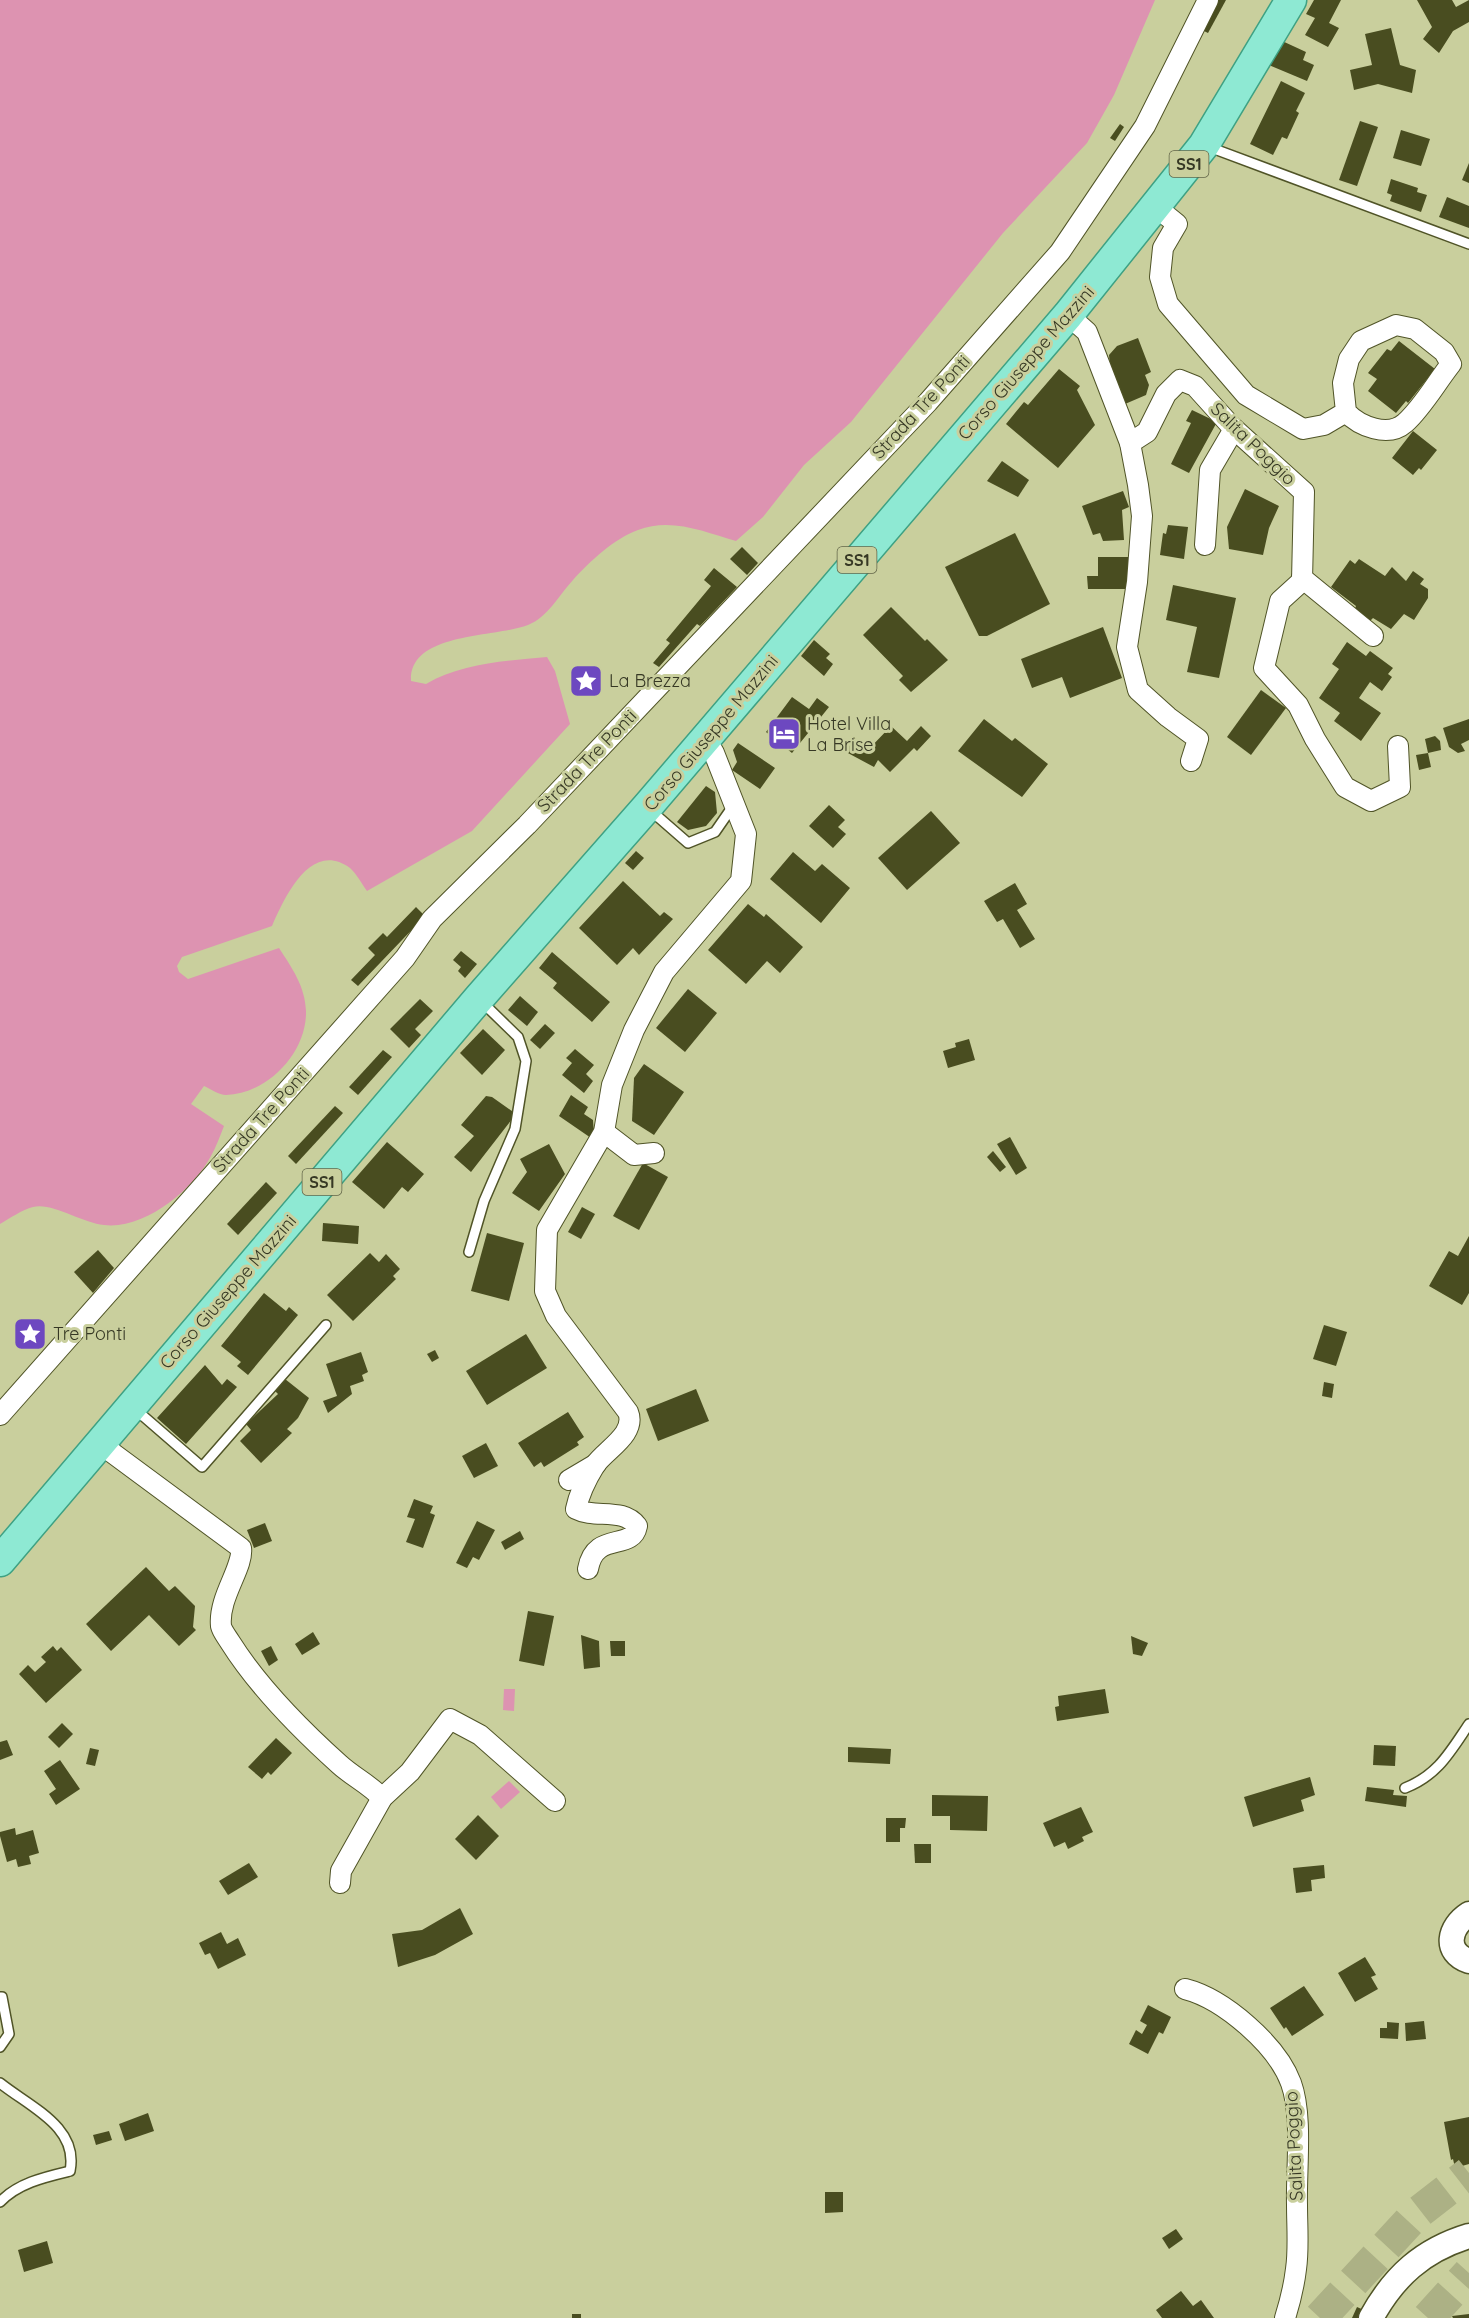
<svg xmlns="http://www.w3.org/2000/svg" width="1469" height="2318" font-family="Quicksand,sans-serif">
	<rect width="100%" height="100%" fill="#c9cf9d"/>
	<!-- water -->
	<g fill="#dd93b1">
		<path d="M0 0H1155L1114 95 1087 143 1003 233 851 422 804 465 763 517 736 541C705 532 671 517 638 530 615 538 589 562 573 580 559 595 548 617 528 625 494 638 409 632 411 681L426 684C462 663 506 661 547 657L555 671 570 724 472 831 367 891C362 884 356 873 350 868 310 839 284 899 272 926L182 957 177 966 179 972 188 979 279 948C292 968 305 986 306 1011 307 1053 267 1094 226 1095 219 1095 211 1089 204 1086L191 1104 224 1126C220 1136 216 1147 211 1156 193 1190 144 1230 104 1225 82 1223 52 1202 33 1207 22 1210 10 1218 0 1224Z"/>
		<polygon points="504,1689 515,1689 514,1711 503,1710"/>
		<polygon points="509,1781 520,1792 501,1809 491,1797"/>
	</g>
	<!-- building -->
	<g fill="#494d20">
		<polygon points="1216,0 1226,0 1208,33 1200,29"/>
		<polygon points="1314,0 1341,0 1329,23 1339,28 1328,47 1305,35 1315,18 1306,14"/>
		<polygon points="1417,0 1452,0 1456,7 1469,0 1469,22 1453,31 1439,53 1423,39 1432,27"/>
		<polygon points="1391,28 1400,65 1416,70 1412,93 1378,84 1354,90 1350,70 1372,65 1365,34"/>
		<polygon points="1280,40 1306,52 1303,60 1314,65 1307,81 1269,65"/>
		<polygon points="1281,81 1305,93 1296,111 1299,113 1287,139 1282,137 1273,155 1250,144"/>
		<polygon points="1360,121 1378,127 1357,186 1339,180"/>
		<polygon points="1120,124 1124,127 1115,141 1110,138"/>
		<polygon points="1401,130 1430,139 1421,166 1393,158"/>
		<polygon points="1469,163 1469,183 1462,180"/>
		<polygon points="1391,179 1418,188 1417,192 1427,195 1421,212 1390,201 1392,195 1387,193"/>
		<polygon points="1447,197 1469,206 1469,228 1439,217"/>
		<polygon points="1138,338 1151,372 1145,375 1149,385 1146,395 1125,404 1110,367 1109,355 1117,346"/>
		<polygon points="1399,341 1435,369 1408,403 1406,401 1396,413 1368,391 1377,379 1368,373 1387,349 1391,351"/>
		<polygon points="1059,369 1080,386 1077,390 1095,425 1058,468 1006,424 1024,402 1028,405"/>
		<polygon points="1192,410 1217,422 1189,473 1171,464 1191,423 1186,421"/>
		<polygon points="1413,431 1437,450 1421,470 1419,468 1413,475 1392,458"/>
		<polygon points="1002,461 1029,480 1018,497 987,481"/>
		<polygon points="1245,489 1279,506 1269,528 1263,555 1229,549 1227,527"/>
		<polygon points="1123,491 1129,507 1122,510 1124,540 1103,541 1100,533 1093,535 1082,506"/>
		<polygon points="1168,525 1188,527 1184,559 1160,555 1163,533 1166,534"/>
		<polygon points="1015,533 1050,604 987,636 979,636 945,567"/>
		<polygon points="742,547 758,563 747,575 730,559"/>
		<polygon points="1098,557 1128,557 1128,589 1088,589 1087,576 1098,576"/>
		<polygon points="1359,559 1385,576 1392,567 1406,581 1413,571 1424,579 1420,584 1428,589 1428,598 1414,620 1404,614 1391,629 1373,618 1369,622 1354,611 1356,606 1331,587 1350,560 1355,564"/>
		<polygon points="714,568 737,587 700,626 697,624 659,667 653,663 670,643 666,640 711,586 704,580"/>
		<polygon points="1173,585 1236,598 1219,678 1187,672 1197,627 1166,620"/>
		<polygon points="891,607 925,641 927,639 948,660 911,692 899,680 903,676 863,635"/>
		<polygon points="1103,627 1122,678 1070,698 1062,677 1032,688 1021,659"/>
		<polygon points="814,640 830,654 826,658 833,664 824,676 801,656"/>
		<polygon points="1347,642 1366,656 1370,651 1393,668 1388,674 1392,677 1382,691 1370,682 1359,698 1381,713 1361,741 1334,721 1340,713 1319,698 1339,669 1332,664"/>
		<polygon points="1261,690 1286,708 1251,755 1227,737"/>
		<polygon points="792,697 809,709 817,698 829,707 792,753 766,732"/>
		<polygon points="984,719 1012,741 1015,738 1048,764 1022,797 958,751"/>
		<polygon points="1469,719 1469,740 1461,744 1465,751 1458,753 1449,747 1443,728"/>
		<polygon points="891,726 907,741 921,726 931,736 917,751 914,748 890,772 878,760 874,767 846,752 854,737 868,750"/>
		<polygon points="1435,736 1440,741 1441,750 1428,753 1425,739"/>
		<polygon points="738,743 775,768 760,789 732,770 737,762 733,750"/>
		<polygon points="1428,753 1431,767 1419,770 1416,755"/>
		<polygon points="706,786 715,792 717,813 706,826 688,830 677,822"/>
		<polygon points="829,805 845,820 838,827 846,834 833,848 809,826"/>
		<polygon points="931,811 960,843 907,890 878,858"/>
		<polygon points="636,851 644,858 633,870 625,863"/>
		<polygon points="793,852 815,871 822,864 850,888 821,923 770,879"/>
		<polygon points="623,881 660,916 664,912 673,919 639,955 633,948 617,965 579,928"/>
		<polygon points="1015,883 1027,904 1017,910 1035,939 1020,948 1003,919 997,922 984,901"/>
		<polygon points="748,904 764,917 766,914 803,947 780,973 767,961 746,984 708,950"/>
		<polygon points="416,907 425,916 358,986 351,980 375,955 368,948 383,933 387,937"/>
		<polygon points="461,951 477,964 465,978 458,971 461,967 453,960"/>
		<polygon points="552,952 610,1002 592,1022 553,988 557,983 539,968"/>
		<polygon points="688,989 717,1013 685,1052 656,1028"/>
		<polygon points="520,996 538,1012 527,1026 508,1010"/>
		<polygon points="420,999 433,1011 415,1029 421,1035 409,1048 390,1029"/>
		<polygon points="545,1024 555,1033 540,1049 530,1040"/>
		<polygon points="483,1029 505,1050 482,1075 460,1053"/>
		<polygon points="969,1039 975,1060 948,1068 943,1051 956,1047 955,1043"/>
		<polygon points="575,1049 594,1065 586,1074 593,1081 584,1093 562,1075 572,1063 566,1058"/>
		<polygon points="383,1050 392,1057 358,1095 349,1087"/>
		<polygon points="644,1064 684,1092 654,1135 632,1121 634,1078"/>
		<polygon points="571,1095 588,1107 584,1114 593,1120 594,1134 591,1138 559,1116"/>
		<polygon points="486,1096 492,1097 516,1114 471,1172 454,1157 474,1136 461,1125"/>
		<polygon points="335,1106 343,1113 296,1164 288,1156"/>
		<polygon points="1010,1137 1027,1168 1016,1175 997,1144"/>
		<polygon points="387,1142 424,1174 408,1192 402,1187 384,1209 352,1182"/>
		<polygon points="549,1144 565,1174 539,1211 512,1193 527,1172 520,1159"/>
		<polygon points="993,1151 1006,1167 1000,1172 987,1157"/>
		<polygon points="643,1163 668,1177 639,1230 613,1216"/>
		<polygon points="266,1182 277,1193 238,1235 227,1224"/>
		<polygon points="582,1207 595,1214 581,1239 568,1232"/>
		<polygon points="323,1223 359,1226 358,1244 322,1241"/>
		<polygon points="487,1233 524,1243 509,1301 471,1291"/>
		<polygon points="1469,1236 1469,1293 1462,1305 1429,1286 1449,1251 1458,1256"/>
		<polygon points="98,1250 114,1268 93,1293 74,1272"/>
		<polygon points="370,1253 379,1262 386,1254 400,1269 393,1276 396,1279 353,1321 327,1295"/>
		<polygon points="264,1293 286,1311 289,1307 298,1315 248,1375 237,1366 241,1362 221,1346"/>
		<polygon points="1324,1325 1347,1332 1336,1366 1313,1359"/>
		<polygon points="526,1334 547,1368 487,1405 466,1371"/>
		<polygon points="435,1350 439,1358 432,1362 427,1354"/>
		<polygon points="361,1352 368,1372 362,1375 364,1381 350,1386 352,1394 328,1413 323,1401 337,1396 326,1364"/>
		<polygon points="205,1365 222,1385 227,1379 237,1387 186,1444 157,1418"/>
		<polygon points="285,1379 309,1398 298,1418 287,1429 292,1433 261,1463 240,1441 251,1430 246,1424 278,1394 274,1390"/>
		<polygon points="1324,1382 1334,1384 1332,1398 1322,1396"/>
		<polygon points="696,1389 709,1421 658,1441 646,1409"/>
		<polygon points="568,1412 584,1437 577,1442 579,1445 544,1467 541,1462 534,1467 518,1443"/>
		<polygon points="486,1443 498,1466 474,1478 462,1456"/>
		<polygon points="414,1499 433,1506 430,1513 435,1515 423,1548 406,1542 415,1519 407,1517"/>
		<polygon points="477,1521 495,1530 479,1560 473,1557 467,1568 456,1563"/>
		<polygon points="265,1523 272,1541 254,1548 247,1530"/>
		<polygon points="520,1531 524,1539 505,1550 501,1542"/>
		<polygon points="146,1567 169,1591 175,1586 195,1606 193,1627 196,1630 179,1646 149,1615 111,1651 86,1624"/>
		<polygon points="528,1611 554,1616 544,1666 519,1661"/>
		<polygon points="313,1632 320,1644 302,1655 295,1644"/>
		<polygon points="581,1635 599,1641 600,1667 584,1669"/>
		<polygon points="1131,1636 1148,1643 1142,1656 1133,1654"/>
		<polygon points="610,1641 625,1641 625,1656 611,1656"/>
		<polygon points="53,1646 57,1651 61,1647 82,1670 46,1703 19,1674 28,1665 35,1672 46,1662 41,1657"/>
		<polygon points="271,1646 278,1660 269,1666 261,1651"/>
		<polygon points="1105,1689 1109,1713 1057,1721 1055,1707 1059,1706 1058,1696"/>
		<polygon points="62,1723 73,1734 59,1748 48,1737"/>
		<polygon points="276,1738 292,1753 271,1775 268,1772 262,1779 248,1767"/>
		<polygon points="7,1740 13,1755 0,1760 0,1742"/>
		<polygon points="1374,1745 1396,1746 1395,1766 1373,1765"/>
		<polygon points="848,1747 891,1749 890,1764 848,1762"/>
		<polygon points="90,1748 99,1750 95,1766 86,1764"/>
		<polygon points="60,1760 80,1789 56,1805 49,1794 56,1789 44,1771"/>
		<polygon points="1310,1777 1315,1795 1301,1800 1304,1811 1253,1827 1244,1797"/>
		<polygon points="1367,1787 1394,1790 1393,1795 1407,1796 1406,1807 1365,1801"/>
		<polygon points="932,1795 988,1796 987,1831 950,1830 950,1816 932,1816"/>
		<polygon points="1081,1807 1093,1832 1082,1837 1084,1841 1068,1849 1065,1842 1054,1847 1043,1823"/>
		<polygon points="478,1815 499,1836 476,1860 455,1839"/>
		<polygon points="886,1818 906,1818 905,1828 900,1828 900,1842 886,1842"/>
		<polygon points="15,1828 16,1835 33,1830 39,1853 29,1856 31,1864 18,1867 16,1859 7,1862 0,1836 0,1832"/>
		<polygon points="914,1844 931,1844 931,1863 915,1863"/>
		<polygon points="249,1863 258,1877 228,1895 219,1881"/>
		<polygon points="1324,1865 1325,1878 1311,1880 1312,1891 1296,1893 1293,1868"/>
		<polygon points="460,1908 473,1934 435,1955 398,1967 392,1934 422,1930"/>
		<polygon points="221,1932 227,1944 238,1938 246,1955 218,1969 210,1953 205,1955 199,1943"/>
		<polygon points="1365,1957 1376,1975 1371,1977 1378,1989 1355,2002 1338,1973"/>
		<polygon points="1304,1986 1324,2015 1292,2036 1286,2027 1284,2029 1270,2008"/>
		<polygon points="1148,2005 1171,2017 1163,2034 1159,2032 1148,2054 1129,2044 1136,2030 1142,2034 1147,2025 1140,2021"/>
		<polygon points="1424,2021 1426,2039 1406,2041 1405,2023"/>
		<polygon points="1387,2022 1399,2023 1398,2039 1380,2038 1380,2028 1387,2028"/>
		<polygon points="148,2113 154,2131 125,2141 119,2124"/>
		<polygon points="1469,2117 1469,2164 1455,2168 1453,2159 1451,2160 1444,2122"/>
		<polygon points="109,2131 112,2140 96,2145 93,2135"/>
		<polygon points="825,2192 843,2192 843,2212 825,2213"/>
		<polygon points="1176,2229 1183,2239 1169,2249 1162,2238"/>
		<polygon points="47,2241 53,2263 24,2272 18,2250"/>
		<polygon points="1181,2291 1193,2306 1201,2300 1214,2318 1162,2318 1156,2310"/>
		<polygon points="1357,2307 1366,2311 1363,2318 1352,2318"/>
		<rect x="572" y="2314" width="9" height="4"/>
		<polygon points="1469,2314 1469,2318 1453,2318 1452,2316"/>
	</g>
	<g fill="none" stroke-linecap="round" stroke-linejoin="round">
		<!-- trunk-tunnel -->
		<g stroke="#acb185" stroke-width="33" stroke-dasharray="33 16" stroke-linecap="butt">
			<polyline points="1320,2318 1415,2215 1469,2173"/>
			<polyline points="1428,2318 1469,2273"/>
		</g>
		<defs>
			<g id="service">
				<polyline points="1209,147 1469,244"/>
				<polyline points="649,809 688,843 715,832 733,806"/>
				<polyline points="469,1252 484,1201 515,1129 526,1061 518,1037 480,1000"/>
				<polyline points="135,1409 202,1467 326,1325"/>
				<path d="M1405 1788C1438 1775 1450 1752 1469 1724"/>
				<polyline points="0,1997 2,1997 9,2034 0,2047"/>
				<path d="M0 2083C30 2107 79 2127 70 2171 45 2177 18 2183 0 2202"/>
			</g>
			<g id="minor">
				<path d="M1156 207 1177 224 1163 248 1160 277 1168 304 1246 395 1303 429 1324 425 1346 412 1343 383 1349 359 1361 341 1396 325 1415 329 1444 352 1451 364C1436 383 1422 408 1405 423 1388 438 1359 426 1346 412"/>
				<polyline points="1068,315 1087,332 1130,443 1138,485 1142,516 1137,582 1127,647 1138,690 1168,717 1198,739 1191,761"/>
				<polyline points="1130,443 1147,432 1166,394 1180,380 1195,386 1232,427 1304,492 1302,581 1280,601 1264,668 1298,705 1315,739 1345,787 1371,801 1400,787 1398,746"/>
				<polyline points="1205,545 1210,470 1234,429"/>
				<polyline points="1302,578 1373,636"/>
				<polyline points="604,1132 634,1155 654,1153"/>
				<polyline points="0,1415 405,958 432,919 527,825 928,402 1060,252 1145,126 1208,0"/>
				<path d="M99 1443 241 1548C244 1567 218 1597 221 1626 222 1631 227 1637 230 1642 259 1688 299 1728 339 1764 353 1777 369 1784 382 1798"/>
				<polyline points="569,1480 596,1464"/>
				<path d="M588 1569C595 1530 632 1552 637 1526 623 1507 595 1519 576 1509 579 1494 587 1478 595 1465 605 1450 637 1434 628 1412L556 1316 545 1291 547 1230 604 1132 612 1085 634 1030 664 972 741 881 746 834 714 753 705 738"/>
				<polyline points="340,1883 341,1871 382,1798 410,1772 450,1719 480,1735 555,1801"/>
				<path d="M1185 1989C1224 1999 1277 2045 1291 2083 1303 2116 1296 2169 1297 2205 1297 2226 1299 2249 1296 2269 1294 2286 1290 2302 1285 2318"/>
			</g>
			<g id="tertiary">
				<path d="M1469 1914C1449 1927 1443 1952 1469 1961"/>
				<path d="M1371 2318C1394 2276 1423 2250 1469 2236"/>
			</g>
			<polyline id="primary" points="0,1561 479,998 647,807 1068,315 1204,145 1291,0"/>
		</defs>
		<!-- service casing -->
		<use href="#service" stroke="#505427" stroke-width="12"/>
		<!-- minor casing -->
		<use href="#minor" stroke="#505427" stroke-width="22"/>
		<!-- tertiary casing -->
		<use href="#tertiary" stroke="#505427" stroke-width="27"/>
		<!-- primary casing -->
		<use href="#primary" stroke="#3ea183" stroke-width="33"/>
		<!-- service -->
		<use href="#service" stroke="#fff" stroke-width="9"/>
		<!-- minor -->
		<use href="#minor" stroke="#fff" stroke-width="20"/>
		<!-- tertiary -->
		<use href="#tertiary" stroke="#fff" stroke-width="24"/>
		<!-- primary -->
		<use href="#primary" stroke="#8ee9d3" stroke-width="30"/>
	</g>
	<!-- icons -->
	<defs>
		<symbol id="sight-square" viewBox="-11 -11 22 22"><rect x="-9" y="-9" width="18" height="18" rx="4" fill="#6d48c0" stroke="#c9cf9d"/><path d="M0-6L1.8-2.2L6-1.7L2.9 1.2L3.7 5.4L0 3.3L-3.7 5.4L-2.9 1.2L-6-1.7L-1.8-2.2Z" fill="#fff"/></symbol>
		<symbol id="hotel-square" viewBox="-11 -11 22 22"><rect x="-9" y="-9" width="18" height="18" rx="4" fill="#6d48c0" stroke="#c9cf9d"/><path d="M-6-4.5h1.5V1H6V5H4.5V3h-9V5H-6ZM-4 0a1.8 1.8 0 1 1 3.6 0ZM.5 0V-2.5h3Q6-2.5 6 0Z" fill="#fff"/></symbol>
	</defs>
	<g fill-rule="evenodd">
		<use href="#sight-square" x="567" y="662" width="38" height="38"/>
		<use href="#hotel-square" x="765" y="715" width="38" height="38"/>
		<use href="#sight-square" x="11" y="1315" width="38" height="38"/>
	</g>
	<g text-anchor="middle" stroke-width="6" stroke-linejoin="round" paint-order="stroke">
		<!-- shield labels -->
		<g fill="#c9cf9d" stroke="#626548" stroke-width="1.5">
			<rect x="1169.5" y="151" width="39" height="26" rx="4.5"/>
			<rect x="837.5" y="547" width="39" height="26" rx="4.5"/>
			<rect x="302.5" y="1169" width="39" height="26" rx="4.5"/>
		</g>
		<g font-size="16" font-weight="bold" fill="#363824">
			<text x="1189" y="170">SS1</text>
			<text x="857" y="566">SS1</text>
			<text x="322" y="1188">SS1</text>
		</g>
		<!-- street labels -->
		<g font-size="18" fill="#363824" stroke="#c9cf9d">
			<text transform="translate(1026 363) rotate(-49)" y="6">Corso Giuseppe Mazzini</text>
			<text transform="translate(921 407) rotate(-47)" y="6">Strada Tre Ponti</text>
			<text transform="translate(1253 444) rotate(44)" y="6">Salita Poggio</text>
			<text transform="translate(711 733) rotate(-50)" y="6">Corso Giuseppe Mazzini</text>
			<text transform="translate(587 761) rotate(-46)" y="6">Strada Tre Ponti</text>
			<text transform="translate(261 1120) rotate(-48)" y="6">Strada Tre Ponti</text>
			<text transform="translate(228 1292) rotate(-49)" y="6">Corso Giuseppe Mazzini</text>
			<text transform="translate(1294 2146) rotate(-93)" y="6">Salita Poggio</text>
		</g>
		<!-- poi labels -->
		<g font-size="18" fill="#363824" stroke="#c9cf9d" text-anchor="start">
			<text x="609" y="687">La Brezza</text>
			<text x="807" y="730">Hotel Villa<tspan x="807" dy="21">La Brise</tspan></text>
			<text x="53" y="1340">Tre Ponti</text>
		</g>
	</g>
</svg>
